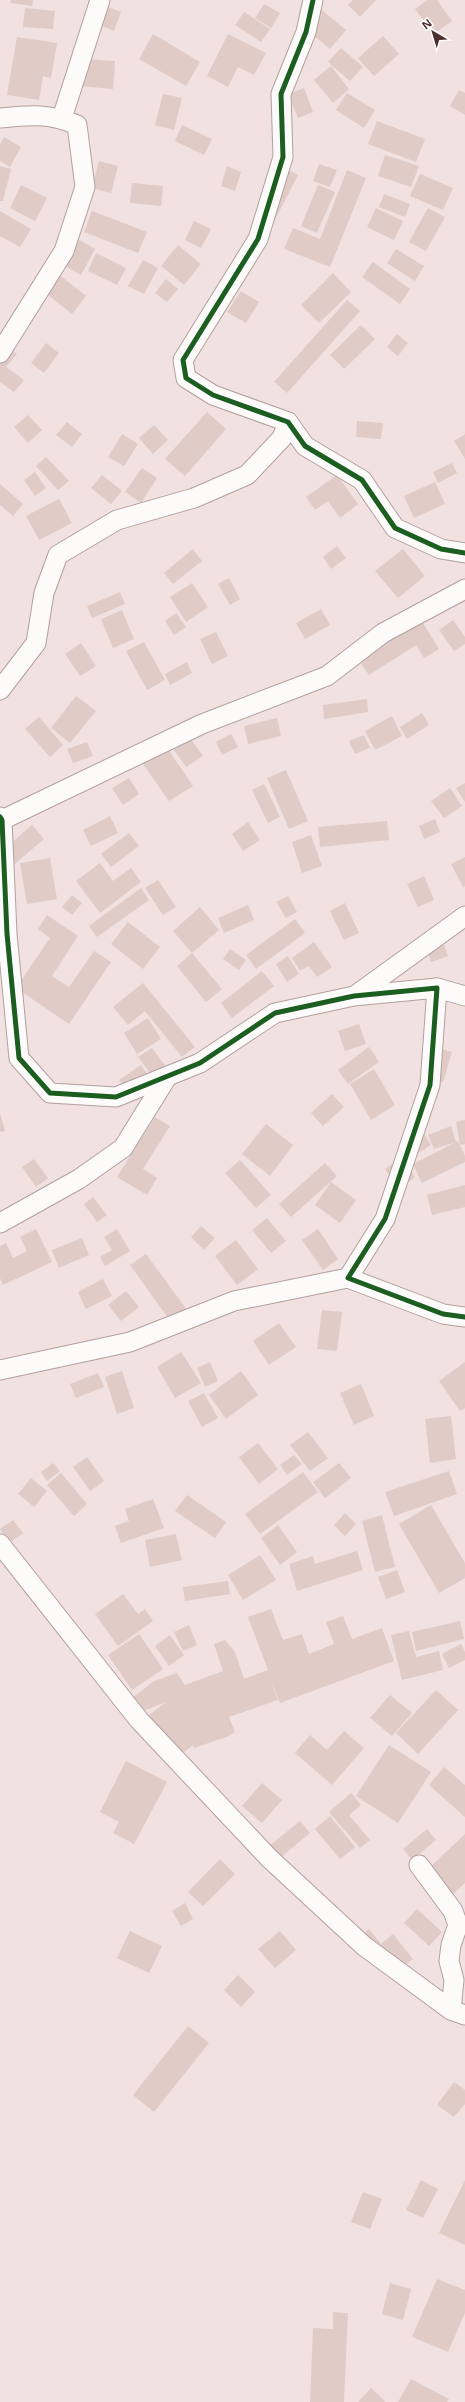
<svg xmlns="http://www.w3.org/2000/svg" width="465" height="2402" font-family="'Noto Sans',sans-serif">
	<rect width="100%" height="100%" fill="#f2e1e1"/>
	<!-- building -->
	<g fill="#e0cbc6">
		<polygon points="11,0 33,0 32,6 10,3"/>
		<polygon points="353,0 376,0 360,17 348,5"/>
		<polygon points="427,0 437,0 452,21 434,34 415,9"/>
		<polygon points="98,3 121,12 114,31 90,21"/>
		<polygon points="264,4 280,13 271,28 255,18"/>
		<polygon points="317,6 346,30 330,49 301,25"/>
		<polygon points="25,8 55,11 53,29 23,27"/>
		<polygon points="244,12 270,29 261,42 235,25"/>
		<polygon points="153,34 200,62 186,86 139,59"/>
		<polygon points="228,34 266,53 254,75 238,67 228,87 207,76"/>
		<polygon points="383,36 399,54 374,76 358,58"/>
		<polygon points="17,37 57,43 51,78 43,76 39,100 7,95"/>
		<polygon points="341,48 363,67 350,81 328,62"/>
		<polygon points="83,59 115,61 113,89 80,86"/>
		<polygon points="331,66 349,89 333,103 314,80"/>
		<polygon points="304,88 313,112 298,118 288,94"/>
		<polygon points="459,90 465,93 465,115 450,106"/>
		<polygon points="347,93 375,110 364,128 336,110"/>
		<polygon points="163,94 182,98 174,130 155,125"/>
		<polygon points="377,121 425,139 416,162 368,144"/>
		<polygon points="182,125 212,139 204,155 175,141"/>
		<polygon points="4,137 21,147 10,167 0,161 0,144"/>
		<polygon points="385,155 419,166 411,187 378,176"/>
		<polygon points="99,161 118,166 111,193 92,188"/>
		<polygon points="319,164 337,170 330,187 313,181"/>
		<polygon points="0,166 11,169 3,201 0,201"/>
		<polygon points="227,166 241,172 235,191 221,186"/>
		<polygon points="283,167 298,175 268,233"/>
		<polygon points="347,170 366,178 330,267 284,249 293,228 320,239"/>
		<polygon points="420,174 453,188 443,210 410,196"/>
		<polygon points="132,183 163,186 161,206 130,203"/>
		<polygon points="21,185 47,198 35,221 10,208"/>
		<polygon points="318,185 335,192 317,233 301,226"/>
		<polygon points="384,194 410,204 405,217 379,207"/>
		<polygon points="376,208 403,221 394,240 367,227"/>
		<polygon points="428,208 445,217 426,251 409,242"/>
		<polygon points="0,211 31,229 20,247 0,236"/>
		<polygon points="92,211 147,232 138,253 84,232"/>
		<polygon points="194,221 211,229 201,248 185,240"/>
		<polygon points="78,239 95,249 81,275 63,265"/>
		<polygon points="178,245 201,264 184,285 161,266"/>
		<polygon points="396,249 424,266 415,281 387,263"/>
		<polygon points="96,253 126,268 117,285 88,271"/>
		<polygon points="143,260 158,268 144,294 128,286"/>
		<polygon points="373,262 410,289 400,304 362,277"/>
		<polygon points="57,273 86,296 72,314 42,290"/>
		<polygon points="333,273 351,292 319,323 301,305"/>
		<polygon points="166,279 178,289 167,302 155,293"/>
		<polygon points="241,291 259,302 246,323 227,312"/>
		<polygon points="347,300 360,311 287,393 274,382"/>
		<polygon points="361,325 375,339 344,369 330,355"/>
		<polygon points="397,334 408,343 398,356 387,347"/>
		<polygon points="46,343 59,353 44,373 31,363"/>
		<polygon points="4,345 17,354 6,367 24,380 14,392 0,382 0,350"/>
		<polygon points="207,412 226,429 185,476 165,459"/>
		<polygon points="28,415 42,430 28,443 14,427"/>
		<polygon points="357,421 383,423 381,439 356,437"/>
		<polygon points="67,422 82,434 72,447 56,435"/>
		<polygon points="154,425 168,440 153,454 139,438"/>
		<polygon points="122,434 138,444 124,466 108,457"/>
		<polygon points="465,434 465,459 454,441"/>
		<polygon points="46,457 69,481 58,490 36,466"/>
		<polygon points="452,463 457,473 438,483 433,472"/>
		<polygon points="142,468 157,478 141,503 125,492"/>
		<polygon points="35,472 46,488 35,496 24,480"/>
		<polygon points="102,475 122,491 111,504 91,488"/>
		<polygon points="337,475 358,504 340,518 328,501 315,510 306,497"/>
		<polygon points="435,482 445,504 414,518 404,496"/>
		<polygon points="0,484 23,504 13,516 0,505"/>
		<polygon points="59,499 72,523 39,540 26,516"/>
		<polygon points="337,546 346,558 331,569 323,557"/>
		<polygon points="193,549 202,561 173,584 164,573"/>
		<polygon points="403,549 425,576 398,598 375,571"/>
		<polygon points="229,578 240,599 230,605 218,584"/>
		<polygon points="192,583 208,607 186,622 170,597"/>
		<polygon points="120,592 125,604 92,618 87,606"/>
		<polygon points="321,609 330,625 305,639 296,623"/>
		<polygon points="122,610 134,639 113,648 101,619"/>
		<polygon points="176,613 186,627 174,635 165,621"/>
		<polygon points="421,620 439,649 424,658 416,645 369,675 358,659"/>
		<polygon points="453,620 465,637 465,644 454,651 439,630"/>
		<polygon points="216,632 228,656 212,664 200,639"/>
		<polygon points="144,642 165,680 147,690 126,651"/>
		<polygon points="81,643 96,666 80,676 65,654"/>
		<polygon points="187,662 192,673 170,685 165,674"/>
		<polygon points="76,696 96,711 70,743 51,728"/>
		<polygon points="367,699 368,712 324,719 323,705"/>
		<polygon points="422,713 429,725 407,739 400,727"/>
		<polygon points="392,716 402,736 375,750 365,731"/>
		<polygon points="39,717 63,745 50,757 25,729"/>
		<polygon points="277,718 281,736 248,744 244,726"/>
		<polygon points="231,734 238,747 222,755 216,742"/>
		<polygon points="364,735 370,748 355,754 349,741"/>
		<polygon points="190,738 203,756 186,767 174,750"/>
		<polygon points="87,742 93,756 73,763 67,749"/>
		<polygon points="167,748 193,786 169,801 143,764"/>
		<polygon points="286,770 308,821 289,829 267,778"/>
		<polygon points="129,778 139,794 123,805 112,788"/>
		<polygon points="465,783 465,802 456,788"/>
		<polygon points="264,784 280,817 268,823 252,790"/>
		<polygon points="450,788 462,806 444,818 431,801"/>
		<polygon points="110,816 118,833 91,846 83,830"/>
		<polygon points="435,819 440,832 424,839 419,826"/>
		<polygon points="387,821 389,840 320,847 318,827"/>
		<polygon points="248,822 260,840 243,851 232,834"/>
		<polygon points="32,825 44,839 3,874 0,853"/>
		<polygon points="129,833 139,846 111,867 101,854"/>
		<polygon points="311,835 322,866 302,873 292,842"/>
		<polygon points="465,857 465,886 463,887 451,864"/>
		<polygon points="50,858 57,899 27,904 20,863"/>
		<polygon points="100,863 113,881 131,868 141,882 100,913 76,881"/>
		<polygon points="424,876 434,900 418,907 407,884"/>
		<polygon points="158,880 176,907 163,915 145,888"/>
		<polygon points="141,888 149,900 97,937 89,926"/>
		<polygon points="72,895 82,903 72,915 62,907"/>
		<polygon points="288,896 297,912 286,918 276,902"/>
		<polygon points="345,903 359,933 344,940 330,911"/>
		<polygon points="248,905 254,920 224,933 218,918"/>
		<polygon points="200,907 219,930 192,953 173,931"/>
		<polygon points="47,915 78,936 52,976 69,987 94,951 111,962 69,1024 16,988 50,938 38,929"/>
		<polygon points="295,919 305,933 256,969 246,955"/>
		<polygon points="128,922 160,947 143,969 111,944"/>
		<polygon points="314,942 332,967 317,977 309,966 300,971 292,958"/>
		<polygon points="443,942 448,956 431,962 426,949"/>
		<polygon points="230,949 246,960 239,970 223,959"/>
		<polygon points="192,953 222,989 206,1002 177,966"/>
		<polygon points="288,956 299,974 287,982 276,964"/>
		<polygon points="262,971 274,986 232,1018 221,1003"/>
		<polygon points="143,983 195,1047 182,1057 145,1011 128,1025 113,1007"/>
		<polygon points="148,1018 161,1039 137,1054 124,1033"/>
		<polygon points="359,1024 366,1044 345,1051 338,1031"/>
		<polygon points="369,1047 379,1062 348,1084 338,1070"/>
		<polygon points="433,1047 452,1052 443,1082 424,1077"/>
		<polygon points="152,1048 167,1068 154,1078 138,1057"/>
		<polygon points="141,1065 149,1077 128,1092 119,1080"/>
		<polygon points="374,1069 395,1105 371,1120 350,1084"/>
		<polygon points="332,1094 344,1107 323,1126 311,1113"/>
		<polygon points="0,1113 5,1131 0,1132"/>
		<polygon points="155,1117 170,1126 143,1169 157,1178 147,1195 117,1177"/>
		<polygon points="465,1120 465,1144 460,1145 456,1122"/>
		<polygon points="266,1124 293,1145 270,1176 242,1154"/>
		<polygon points="451,1126 456,1142 434,1149 428,1135"/>
		<polygon points="423,1132 431,1145 412,1157"/>
		<polygon points="458,1141 465,1156 465,1162 422,1183 413,1164"/>
		<polygon points="402,1158 415,1177 399,1189 385,1169"/>
		<polygon points="34,1159 48,1178 36,1187 22,1167"/>
		<polygon points="240,1160 271,1195 256,1208 225,1173"/>
		<polygon points="325,1163 337,1176 291,1217 279,1204"/>
		<polygon points="331,1182 356,1200 340,1223 315,1205"/>
		<polygon points="465,1185 465,1207 432,1215 427,1195"/>
		<polygon points="93,1197 107,1215 97,1222 84,1204"/>
		<polygon points="267,1218 286,1241 271,1253 252,1230"/>
		<polygon points="201,1226 215,1238 204,1250 191,1237"/>
		<polygon points="36,1229 52,1262 3,1285 0,1278 0,1246 6,1243 13,1258 27,1251 20,1237"/>
		<polygon points="117,1229 130,1251 105,1266 100,1257 112,1250 104,1237"/>
		<polygon points="318,1229 338,1259 323,1270 302,1240"/>
		<polygon points="82,1238 89,1255 59,1268 52,1250"/>
		<polygon points="236,1240 258,1269 237,1285 215,1256"/>
		<polygon points="146,1254 187,1310 171,1322 130,1265"/>
		<polygon points="103,1279 112,1296 86,1309 78,1292"/>
		<polygon points="126,1291 139,1307 121,1321 108,1305"/>
		<polygon points="322,1310 342,1312 337,1351 317,1349"/>
		<polygon points="279,1323 296,1347 269,1365 253,1341"/>
		<polygon points="181,1352 201,1383 175,1398 157,1367"/>
		<polygon points="210,1362 218,1381 205,1387 197,1368"/>
		<polygon points="465,1362 465,1408 460,1411 439,1381"/>
		<polygon points="122,1371 134,1408 117,1414 105,1377"/>
		<polygon points="241,1371 258,1395 226,1419 209,1395"/>
		<polygon points="98,1373 104,1387 76,1398 70,1384"/>
		<polygon points="361,1384 374,1416 354,1425 340,1393"/>
		<polygon points="204,1393 218,1418 202,1427 188,1401"/>
		<polygon points="451,1416 456,1459 430,1463 425,1419"/>
		<polygon points="308,1432 328,1458 310,1471 290,1445"/>
		<polygon points="258,1443 278,1469 259,1484 239,1457"/>
		<polygon points="294,1455 302,1464 287,1475 280,1465"/>
		<polygon points="87,1457 104,1481 90,1491 73,1467"/>
		<polygon points="53,1463 60,1471 47,1481 41,1472"/>
		<polygon points="339,1463 351,1478 325,1498 313,1482"/>
		<polygon points="449,1471 457,1494 394,1516 385,1492"/>
		<polygon points="303,1472 318,1492 260,1534 245,1514"/>
		<polygon points="61,1473 87,1504 74,1516 47,1485"/>
		<polygon points="31,1478 47,1491 34,1507 18,1494"/>
		<polygon points="187,1495 226,1522 215,1538 175,1511"/>
		<polygon points="153,1499 164,1528 121,1543 115,1526 129,1521 125,1509"/>
		<polygon points="431,1505 465,1563 465,1578 439,1593 399,1524"/>
		<polygon points="345,1513 356,1524 345,1536 334,1525"/>
		<polygon points="382,1515 395,1567 375,1572 362,1521"/>
		<polygon points="13,1520 23,1533 9,1543 0,1529"/>
		<polygon points="278,1525 297,1552 280,1565 261,1538"/>
		<polygon points="176,1534 182,1560 150,1567 145,1540"/>
		<polygon points="357,1551 363,1570 297,1591 289,1564 313,1556 315,1564"/>
		<polygon points="260,1555 276,1580 243,1600 228,1575"/>
		<polygon points="397,1570 405,1592 386,1599 378,1577"/>
		<polygon points="228,1581 230,1594 185,1601 183,1587"/>
		<polygon points="123,1594 138,1614 145,1609 153,1621 118,1646 95,1614"/>
		<polygon points="271,1609 283,1640 302,1634 309,1654 334,1644 326,1622 343,1616 352,1639 382,1628 394,1661 280,1703 269,1676 278,1700 229,1717 235,1732 229,1736 194,1748 193,1745 175,1759 144,1719 166,1702 141,1712 131,1699 154,1681 177,1673 185,1685 223,1671 214,1644 225,1640 235,1652 244,1679 268,1670 248,1617"/>
		<polygon points="460,1621 464,1639 416,1651 412,1632"/>
		<polygon points="189,1625 197,1645 183,1651 174,1632"/>
		<polygon points="409,1631 416,1657 439,1651 443,1670 402,1680 391,1635"/>
		<polygon points="139,1634 163,1669 132,1690 108,1655"/>
		<polygon points="170,1635 184,1655 169,1666 155,1646"/>
		<polygon points="461,1644 465,1652 465,1660 449,1668 442,1654"/>
		<polygon points="436,1690 458,1710 418,1754 396,1733"/>
		<polygon points="390,1695 412,1713 392,1736 370,1718"/>
		<polygon points="344,1731 364,1748 332,1785 295,1753 310,1735 327,1750"/>
		<polygon points="389,1745 431,1772 398,1823 356,1796"/>
		<polygon points="126,1761 167,1782 134,1844 113,1833 119,1822 100,1812"/>
		<polygon points="444,1767 465,1785 465,1817 429,1785"/>
		<polygon points="262,1783 282,1800 262,1823 242,1806"/>
		<polygon points="351,1793 361,1805 349,1815 370,1840 360,1848 329,1812"/>
		<polygon points="330,1816 355,1847 340,1859 315,1829"/>
		<polygon points="300,1821 310,1833 280,1858 269,1846"/>
		<polygon points="427,1829 436,1840 412,1860 403,1849"/>
		<polygon points="465,1834 465,1883 450,1897 425,1872"/>
		<polygon points="220,1859 235,1874 203,1906 188,1892"/>
		<polygon points="185,1903 193,1919 181,1926 172,1911"/>
		<polygon points="417,1909 442,1932 429,1946 404,1923"/>
		<polygon points="369,1929 381,1944 393,1934 413,1959 391,1976 360,1937"/>
		<polygon points="130,1931 162,1946 149,1973 117,1958"/>
		<polygon points="280,1931 296,1950 275,1968 258,1949"/>
		<polygon points="238,1975 255,1992 241,2007 224,1990"/>
		<polygon points="188,2026 209,2043 154,2112 133,2095"/>
		<polygon points="454,2082 465,2090 465,2104 454,2117 437,2105"/>
		<polygon points="421,2180 438,2189 423,2218 406,2210"/>
		<polygon points="465,2180 465,2245 439,2233"/>
		<polygon points="363,2192 382,2199 370,2229 351,2222"/>
		<polygon points="437,2279 465,2290 465,2313 448,2352 412,2337"/>
		<polygon points="390,2283 411,2289 403,2320 382,2314"/>
		<polygon points="333,2312 348,2313 344,2402 310,2402 313,2328 333,2329"/>
		<polygon points="411,2379 449,2399 447,2402 398,2402"/>
		<polygon points="371,2388 385,2401 384,2402 358,2402"/>
	</g>
	<g fill="none" stroke-linecap="round" stroke-linejoin="round">
		<defs>
			<g id="street">
				<polyline points="313,0 306,32 281,94 283,157 258,239 183,360 186,378 213,395 288,422 305,446 362,480 395,528 441,549 465,553"/>
				<path d="M0 118C30 115 49 113 77 125L85 187 64 251 0 353"/>
				<polyline points="62,118 100,0"/>
				<polyline points="0,690 36,643 44,593 58,555 117,520 194,498 247,475 282,438 288,422"/>
				<polyline points="0,817 2,820 7,934 19,1058 50,1093 116,1097 200,1063 275,1013 354,996 437,988 430,1085 385,1219 348,1278 443,1314 465,1317"/>
				<polyline points="2,820 202,724 327,676 383,633 465,589"/>
				<polyline points="437,988 465,996"/>
				<polyline points="356,995 465,916"/>
				<polyline points="0,1223 79,1179 123,1148 167,1077"/>
				<polyline points="0,1370 130,1342 234,1301 348,1278"/>
				<polyline points="0,1544 139,1720 269,1858 364,1946 451,2010 465,2015"/>
				<polyline points="419,1865 453,1911 458,1925 451,1945 449,1961 454,1980 451,2010"/>
			</g>
		</defs>
		<!-- street casing -->
		<use href="#street" stroke="#b39f9f" stroke-width="21"/>
		<!-- street -->
		<use href="#street" stroke="#fdfafa" stroke-width="19"/>
		<defs>
			<g id="cycleway">
				<polyline points="313,0 306,32 281,94 283,157 258,239 183,360 186,378 213,395 288,422 305,446 362,480 395,528 441,549 465,553"/>
				<polyline points="0,817 2,820 7,934 19,1058 50,1093 116,1097 200,1063 275,1013 354,996 437,988 430,1085 385,1219 348,1278 443,1314 465,1317"/>
			</g>
		</defs>
		<!-- cycleway casing -->
		<use href="#cycleway" stroke="#fff" stroke-width="8"/>
		<!-- cycleway -->
		<use href="#cycleway" stroke="#1b5e20" stroke-width="5"/>
	</g>
	<!-- north arrow -->
	<g transform="translate(433 32) rotate(322)" stroke="#ffffff" stroke-width="3" paint-order="stroke">
	<path d="M0-3L7 15L0 10L-7 15Z" fill="#4c2e2e"/>
	<text y="-6" font-size="11" font-weight="bold" text-anchor="middle" fill="#4c2e2e">N</text>
	</g>
</svg>
